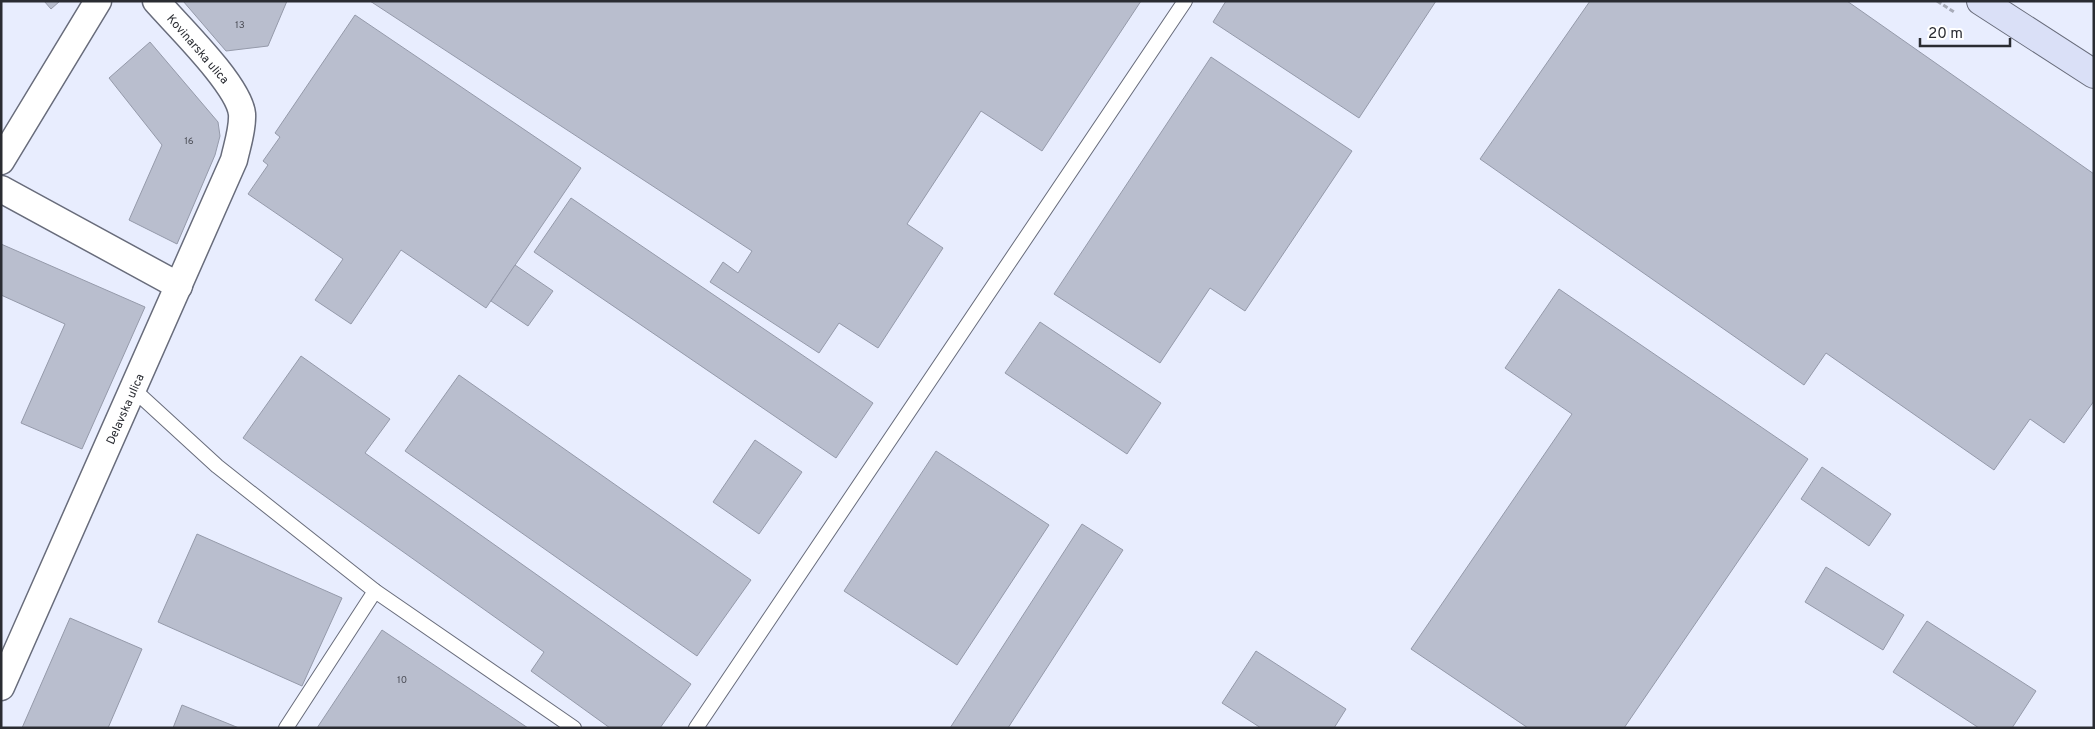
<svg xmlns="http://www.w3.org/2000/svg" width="2095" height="729" font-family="Overpass,sans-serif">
	<rect width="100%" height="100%" fill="#e8edfe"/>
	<!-- building -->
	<g fill="#b9bece" stroke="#959aaa">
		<polygon points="44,1 60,1 51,9"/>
		<polygon points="183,1 287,1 268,46 226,51"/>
		<polygon points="370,1 1141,1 1042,151 981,111 907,224 943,248 878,348 839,323 819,353 710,282 723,262 738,273 752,251"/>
		<polygon points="1226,1 1436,1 1359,118 1213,22"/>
		<polygon points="1590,1 1847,1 2094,174 2094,401 2064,443 2030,419 1994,470 1826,353 1804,385 1480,159"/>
		<polygon points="355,15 581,168 486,308 401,250 351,324 315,300 343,259 248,194 268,165 263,161 280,137 275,133"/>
		<polygon points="150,42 218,122 220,136 215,155 177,244 129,220 162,145 109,78"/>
		<polygon points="1211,57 1352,151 1245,311 1210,288 1160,363 1054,294"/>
		<polygon points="571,198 873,403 836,458 534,252"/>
		<polygon points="1,244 145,307 82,449 21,423 65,324 1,295"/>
		<polygon points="515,265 553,291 528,326 491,301"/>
		<polygon points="1559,289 1808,459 1624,728 1528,728 1411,649 1572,414 1505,368"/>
		<polygon points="1040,322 1161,403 1127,454 1005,373"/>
		<polygon points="301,356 390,419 365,453 691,684 660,728 610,728 531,671 544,652 243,438"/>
		<polygon points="459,375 751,580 697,656 405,451"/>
		<polygon points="755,440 802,472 759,534 713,502"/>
		<polygon points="936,451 1049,525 957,665 844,591"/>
		<polygon points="1822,467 1891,514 1869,546 1801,499"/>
		<polygon points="1082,524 1123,550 1008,728 950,728"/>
		<polygon points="197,534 342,598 302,686 158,622"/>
		<polygon points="1826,567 1904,615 1883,650 1805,602"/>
		<polygon points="70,618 142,649 108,728 22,728"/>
		<polygon points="1927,621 2036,691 2012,728 1979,728 1893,672"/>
		<polygon points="382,630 528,728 317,728"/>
		<polygon points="1256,651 1346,709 1334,728 1261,728 1222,703"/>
		<polygon points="182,705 239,728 173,728"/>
	</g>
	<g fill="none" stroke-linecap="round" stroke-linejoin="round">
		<defs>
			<g id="lane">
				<polyline points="133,389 217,466 375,591 574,728"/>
				<polyline points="286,728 375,591"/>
				<polyline points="696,728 1185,1"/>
			</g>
			<g id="street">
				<polyline points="1,161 98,1"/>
				<polyline points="1,189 179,286"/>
				<path d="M1 687 234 160C237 146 243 129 242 114 239 85 177 25 156 1"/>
			</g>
			<polyline id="secondary" points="1981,1 2094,74"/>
		</defs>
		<!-- lane casing -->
		<use href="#lane" stroke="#686c7b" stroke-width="16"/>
		<!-- street casing -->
		<use href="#street" stroke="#686c7b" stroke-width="29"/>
		<!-- secondary casing -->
		<use href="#secondary" stroke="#686c7b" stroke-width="30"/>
		<!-- path -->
		<polyline stroke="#a8acb9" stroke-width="3" stroke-dasharray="5 2.5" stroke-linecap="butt" points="1937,1 1954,12"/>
		<!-- lane -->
		<use href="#lane" stroke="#fff" stroke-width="14"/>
		<!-- street -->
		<use href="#street" stroke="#fff" stroke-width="26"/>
		<!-- secondary -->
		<use href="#secondary" stroke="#dae0f7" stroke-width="28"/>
	</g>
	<g text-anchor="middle" stroke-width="4" stroke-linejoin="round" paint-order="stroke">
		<!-- number labels -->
		<g font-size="10" fill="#4e5059">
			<text x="240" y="28">13</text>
			<text x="189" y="144">16</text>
			<text x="402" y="683">10</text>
		</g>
		<!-- street labels -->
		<g font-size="12" fill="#2a2c32" stroke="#fff">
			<text transform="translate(198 49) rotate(49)" y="4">Kovinarska ulica</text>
			<text transform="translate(125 409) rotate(-66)" y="4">Delavska ulica</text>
		</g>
	</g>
	<!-- border -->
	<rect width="2095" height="729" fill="none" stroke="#2a2c32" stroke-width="5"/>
	<!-- scale -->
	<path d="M1920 38v8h90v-8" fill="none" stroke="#2a2c32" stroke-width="2.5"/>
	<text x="1928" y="38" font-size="15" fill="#2a2c32" stroke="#ffffff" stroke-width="4" paint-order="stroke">20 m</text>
</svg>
